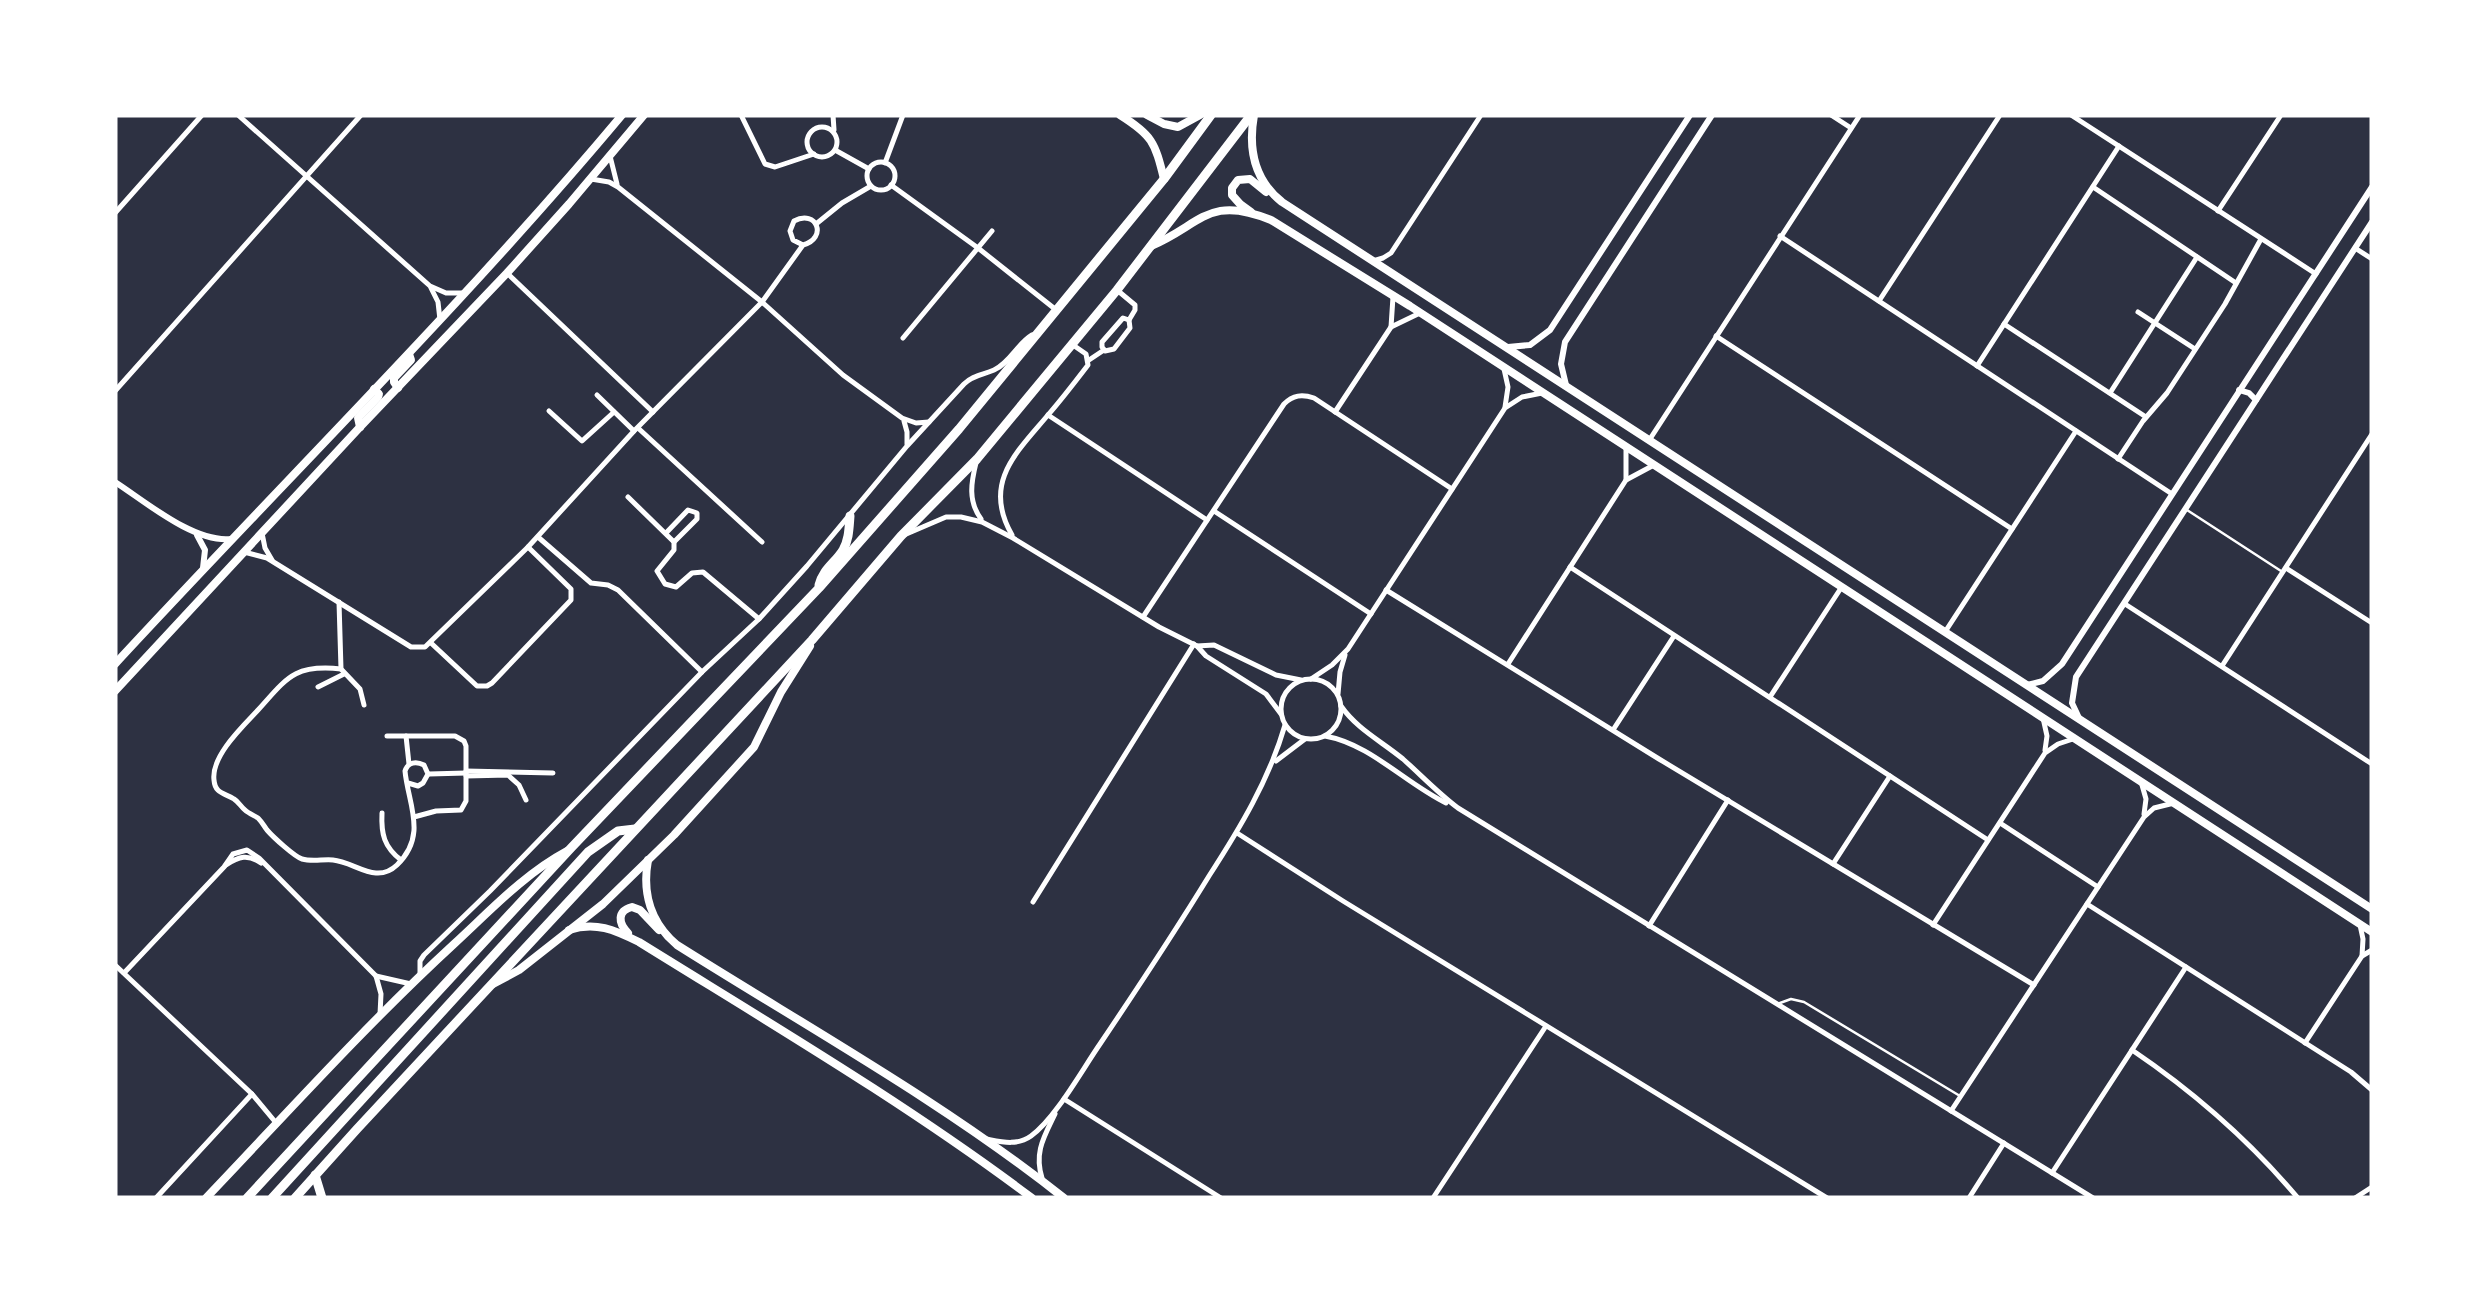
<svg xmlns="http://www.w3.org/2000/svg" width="2487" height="1313" font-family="'Alegreya Sans',sans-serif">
	<rect width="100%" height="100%" fill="#2d3142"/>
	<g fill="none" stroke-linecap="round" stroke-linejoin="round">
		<!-- service -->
		<g stroke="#fff" stroke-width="2.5">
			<polyline points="2187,510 2281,571"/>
			<polyline points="1780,1003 1791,999 1804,1002 1960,1096"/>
		</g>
		<!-- minor -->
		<g stroke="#fff" stroke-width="5">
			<polyline points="238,115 430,286 446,293 464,293"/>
			<polyline points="741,115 765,164 775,167 814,154"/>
			<polyline points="833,115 834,130"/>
			<polyline points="1831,115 1851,128"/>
			<polyline points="2071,115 2316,274"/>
			<circle cx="822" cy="142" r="15"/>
			<polyline points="835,150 869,169"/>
			<polyline points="610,156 617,184"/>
			<circle cx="881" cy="176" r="14"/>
			<polyline points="885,163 903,115"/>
			<polyline points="591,179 609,182 618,187 762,302 843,375 902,418 916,423 929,422"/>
			<polyline points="891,185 978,248 1055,309"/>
			<polyline points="2093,187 2236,283"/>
			<polyline points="2218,211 2281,115"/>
			<polyline points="115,213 202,115"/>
			<polyline points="816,224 842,203 871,186"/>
			<polyline points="1780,236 2172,494"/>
			<polyline points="2355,248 2372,259"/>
			<polyline points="1373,261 1383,258 1391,253 1481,115"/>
			<polyline points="507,273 653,412"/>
			<polyline points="431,288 438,302 440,320"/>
			<polyline points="1117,290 1135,305 1135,310 1129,320"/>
			<polyline points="1879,301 2000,115"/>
			<polyline points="2138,312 2195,349"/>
			<polygon points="1123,318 1129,320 1130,328 1114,349 1105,351 1102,347 1102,342"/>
			<polyline points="2004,324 2146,417"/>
			<polyline points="1391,327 1420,313"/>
			<polyline points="1716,336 2012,529"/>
			<polyline points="903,338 992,231"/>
			<polyline points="1089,360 1104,350"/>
			<polyline points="1977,366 2119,146"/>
			<polyline points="1504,369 1508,387 1505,407"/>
			<polyline points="115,391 361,115"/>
			<polyline points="2110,393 2197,257"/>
			<polyline points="597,395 634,431"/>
			<polyline points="549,411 582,441 614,412"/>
			<polyline points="1335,412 1391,327 1393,297"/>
			<polyline points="1048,415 1207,520"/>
			<polyline points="904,421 907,432 907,444"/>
			<polyline points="638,428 762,542"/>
			<polyline points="1650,439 1860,115"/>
			<polyline points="2118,459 2143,421 2167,393 2225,304 2261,239"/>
			<path d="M976 463C971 483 968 501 981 519"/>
			<polyline points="1626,480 1626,448"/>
			<polyline points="628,497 674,542 674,550 657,571 665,584 676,587 692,573 703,572 759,619"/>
			<polyline points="1214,511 1371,614"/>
			<polyline points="262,533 265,548 272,560"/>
			<polyline points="666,533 688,510 697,513 697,519 674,542"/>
			<polyline points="904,535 946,517 961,517 982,522 1013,538 1159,627 1197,646 1206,656 1266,694 1281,714"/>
			<path d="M1012 535C982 483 1016 453 1048 415 1062 399 1075 382 1088 365L1086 354 1073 345"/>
			<polyline points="538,537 591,583 608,585 618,590 702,672"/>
			<path d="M244 552 267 558 411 647H425L528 547 634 431 762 302 803 245C828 238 817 209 794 221L790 231 793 240 803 245"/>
			<polyline points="1570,567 1988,840"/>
			<polyline points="2286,568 2372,623"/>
			<polyline points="1386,590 1659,759 2034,985"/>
			<polyline points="339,602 341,669 360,689 364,705"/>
			<polyline points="2125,604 2372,764"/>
			<path d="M1143 617 1284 404C1293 395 1302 394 1314 398L1452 489"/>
			<polyline points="1945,632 2076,431"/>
			<polyline points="431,643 477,686 487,686 492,683 571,600 571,589 528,547"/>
			<polyline points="1197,646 1214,645 1276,675 1301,680"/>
			<polyline points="1508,664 1626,480 1654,465"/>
			<polyline points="2222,666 2372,434"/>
			<path d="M341 669C294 664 287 678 258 710 243 726 211 756 214 780 215 794 225 793 234 799 239 802 241 807 245 810 248 813 255 816 258 818 262 822 264 826 267 830 273 837 295 857 302 859 312 862 323 859 333 860 355 862 376 885 397 865 428 835 408 804 405 771 408 762 416 761 424 765L428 774 423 783 418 786 408 783"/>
			<circle cx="1311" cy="709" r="30"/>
			<polyline points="1311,679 1332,665 1348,649 1505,408 1522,397 1542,393"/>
			<polyline points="318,687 344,674"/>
			<polyline points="1338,694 1340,672 1345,655"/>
			<polyline points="1770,697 1841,588"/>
			<path d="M1341 706C1357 729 1381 741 1403 759 1421 775 1438 793 1458 808L2093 1198"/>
			<polyline points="2043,718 2047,736 2045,750"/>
			<polyline points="1613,730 1674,636"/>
			<polyline points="387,736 455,736 464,741 466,746 466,801 461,810 436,811 414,817"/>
			<polyline points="406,736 409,764"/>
			<path d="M1325 736C1370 744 1405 783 1446 803"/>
			<polyline points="1276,761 1305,739"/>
			<polyline points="466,771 553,773"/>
			<polyline points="429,774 466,773"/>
			<polyline points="466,776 508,775 519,785 526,800"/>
			<polyline points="2142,785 2146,799 2144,814"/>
			<path d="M382 813C381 834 384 847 401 860"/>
			<polyline points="2000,823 2098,887"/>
			<polyline points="1237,833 1343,901 1827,1198"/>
			<polyline points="1833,864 1890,776"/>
			<path d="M226 865C239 856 248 854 261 863"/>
			<polyline points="1033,902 1194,644"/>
			<polyline points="2087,904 2351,1072 2372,1090"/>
			<polyline points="1933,925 2045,753 2058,744 2073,739"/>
			<polyline points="2360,925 2363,939 2362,956"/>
			<polyline points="1649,926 1728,800"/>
			<polyline points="115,965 252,1094 277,1124"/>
			<polyline points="124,973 224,867 233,854 247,850 259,858 376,976 381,994 380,1014"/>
			<path d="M420 975V961L424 955 490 891 702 672 759 619 807 566 907 446 964 384C973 375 983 375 994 370 1010 363 1017 344 1032 335"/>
			<polyline points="376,976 411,984"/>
			<polyline points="2305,1043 2362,956 2372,950"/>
			<path d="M2132 1050C2194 1092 2249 1140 2298 1198"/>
			<polyline points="1064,1099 1221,1198"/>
			<polyline points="1951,1111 2144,817 2154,808 2174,803"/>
			<path d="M986 1139C1002 1142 1017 1146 1031 1136 1055 1119 1082 1070 1100 1044 1137 989 1174 933 1209 876 1240 828 1269 780 1285 725"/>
			<polyline points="2052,1173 2186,967"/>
			<path d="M1042 1178C1034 1152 1044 1137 1055 1114"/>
			<polyline points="156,1198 252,1094"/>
			<polyline points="1433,1198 1546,1026"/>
			<polyline points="1969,1198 2004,1143"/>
			<polyline points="2355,1198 2372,1187"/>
		</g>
		<!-- tertiary -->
		<g stroke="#fff" stroke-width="6">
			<polyline points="1508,347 1530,345 1550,330 1690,115"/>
			<polyline points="1566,385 1561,364 1565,342 1712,115"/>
			<polyline points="2239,390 2249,393 2256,400"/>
			<path d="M115 482C146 502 194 543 231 539"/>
			<polyline points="197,535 205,550 203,568"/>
			<polyline points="2027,685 2043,681 2062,664 2372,187"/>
			<polyline points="2079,718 2072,703 2076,677 2372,222"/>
		</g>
		<!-- secondary -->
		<g stroke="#fff" stroke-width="8">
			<path d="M1120 115C1152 135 1155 142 1164 179"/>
			<polyline points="1147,115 1164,124 1178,127 1200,115"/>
			<path d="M1254 115C1248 149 1254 180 1282 202L2372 909"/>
			<polyline points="1251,212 1240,204 1232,195 1232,188 1238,180 1250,179 1266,192"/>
			<path d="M1151 246C1201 225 1208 194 1271 220L1410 306 2372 932"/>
			<polyline points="398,388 394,382 394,378 411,360 409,354"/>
			<polyline points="360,427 358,418 378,397 379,394 374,389"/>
			<path d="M115 664C284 481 462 306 622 115"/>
			<polyline points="115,691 360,427 507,273 569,204 644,115"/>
			<path d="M648 860C642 893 651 923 677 945 807 1027 943 1102 1064 1198"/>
			<path d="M569 930C595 921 615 930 639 942 771 1024 907 1104 1032 1198"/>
			<path d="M628 933C618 923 617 911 632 907L640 910 659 930"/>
			<polyline points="493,984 519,970 603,904 674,835 754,747 781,692 810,646"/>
			<path d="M206 1198C288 1112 367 1024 454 944 490 911 524 874 567 851"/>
		</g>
		<!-- trunk -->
		<g stroke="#fff" stroke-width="9">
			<path d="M819 585C823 569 835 563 843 550 849 540 849 528 850 516"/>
			<polyline points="315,1175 322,1198"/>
			<polyline points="247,1198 571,848 819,588 959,429 1164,179 1211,115"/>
			<polyline points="272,1198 588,852 618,831 635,829"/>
			<polyline points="295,1198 357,1129 812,640 901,536 977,459 1117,290 1251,115"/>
		</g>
	</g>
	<!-- border -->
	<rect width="2487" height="1313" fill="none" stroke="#ffffff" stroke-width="235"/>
</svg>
